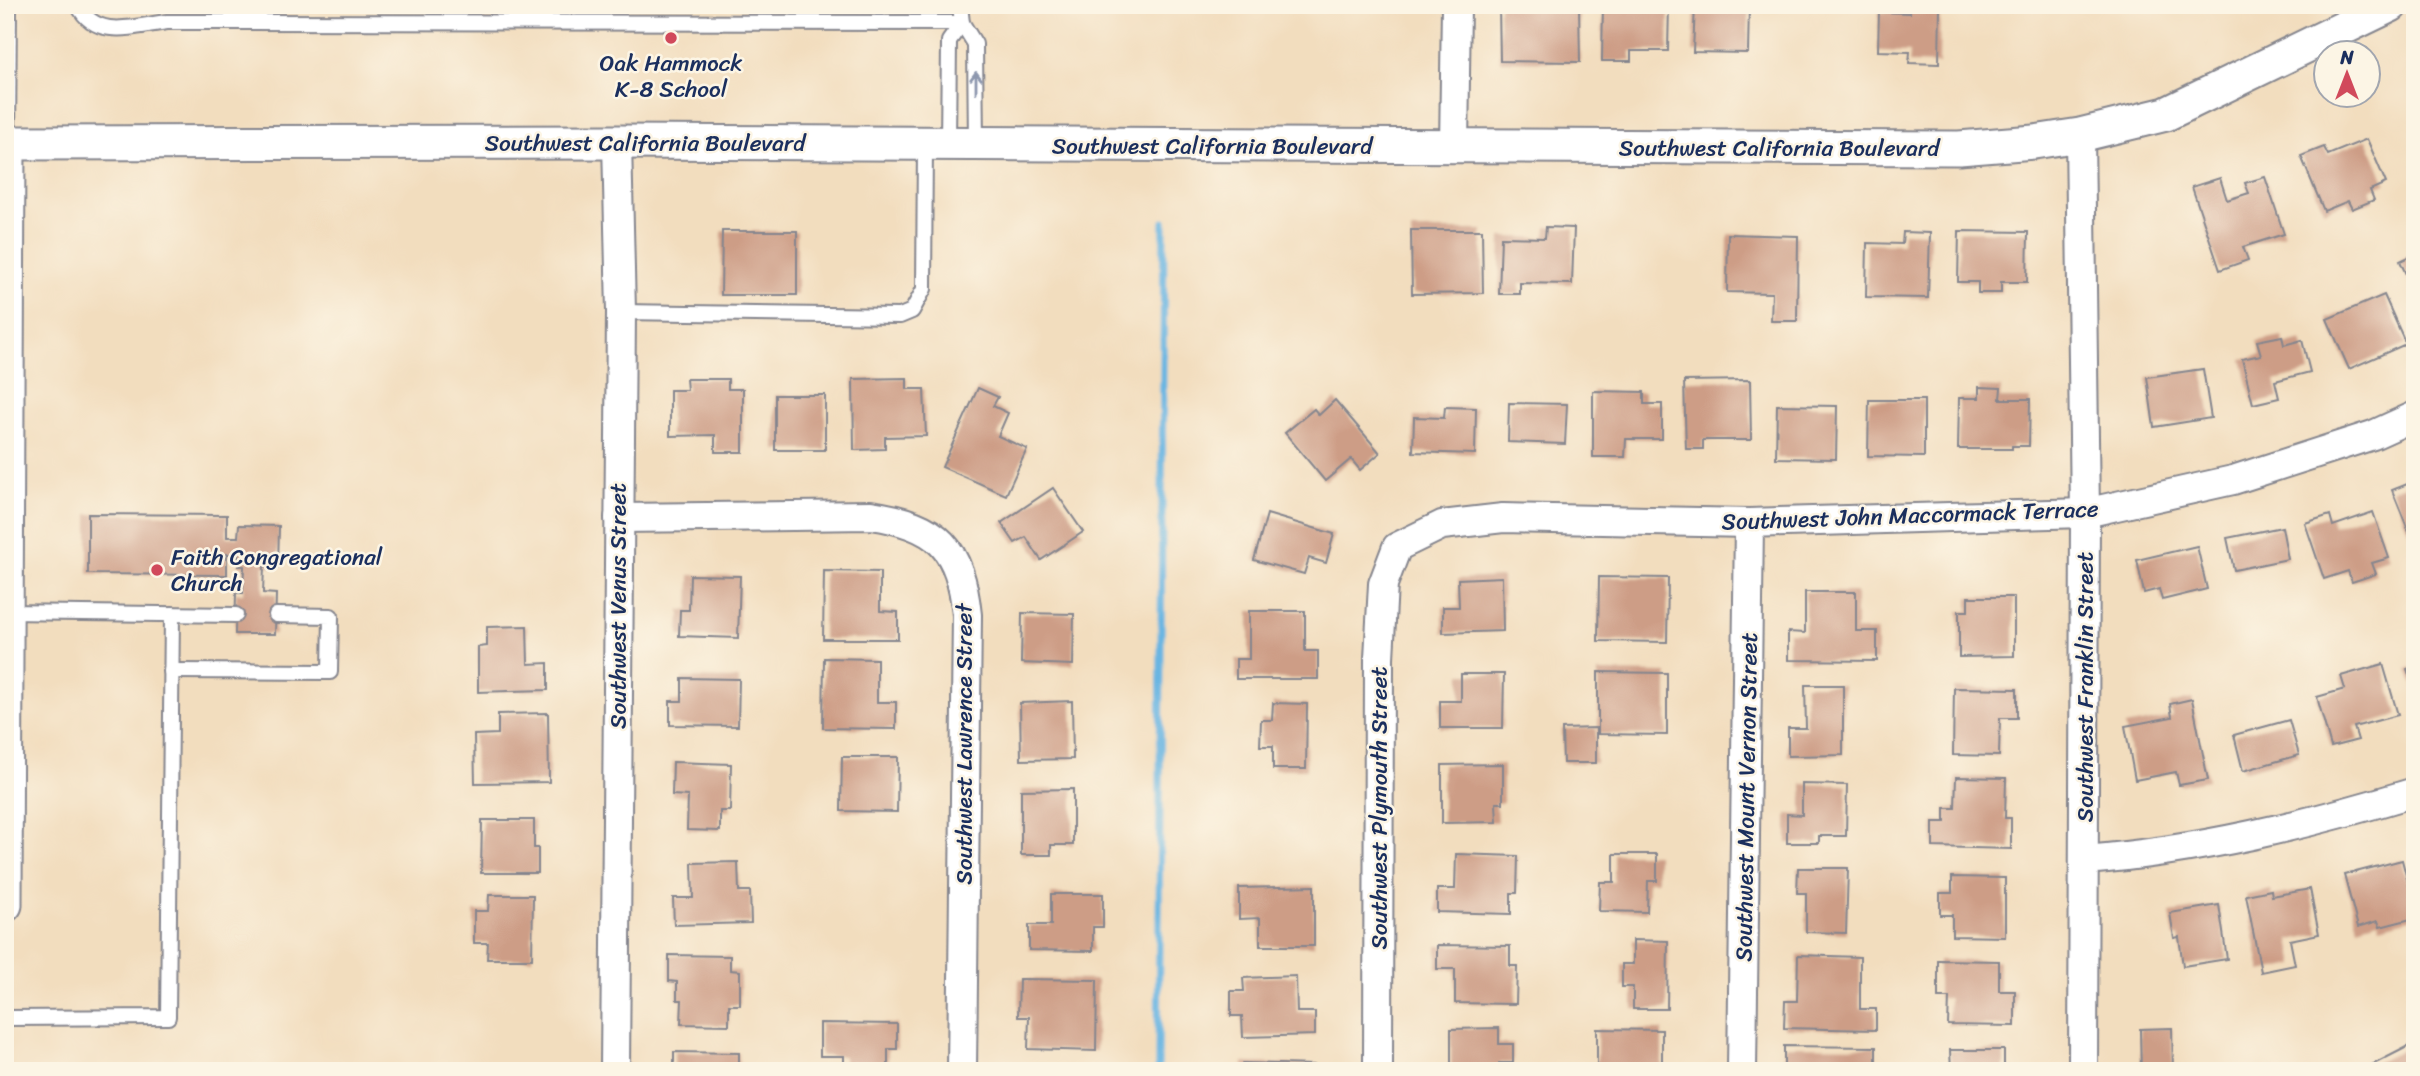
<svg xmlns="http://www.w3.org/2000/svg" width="2420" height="1076" font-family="Sriracha,sans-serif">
	<rect width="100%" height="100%" fill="#fcf5e5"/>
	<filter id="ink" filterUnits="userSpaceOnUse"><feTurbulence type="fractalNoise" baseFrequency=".0143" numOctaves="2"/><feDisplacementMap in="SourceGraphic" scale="14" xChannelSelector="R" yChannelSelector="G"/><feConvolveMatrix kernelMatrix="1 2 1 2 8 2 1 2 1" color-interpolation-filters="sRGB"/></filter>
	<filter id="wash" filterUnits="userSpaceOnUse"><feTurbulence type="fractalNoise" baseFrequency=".00686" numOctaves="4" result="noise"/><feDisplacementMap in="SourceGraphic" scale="28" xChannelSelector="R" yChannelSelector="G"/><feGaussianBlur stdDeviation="1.57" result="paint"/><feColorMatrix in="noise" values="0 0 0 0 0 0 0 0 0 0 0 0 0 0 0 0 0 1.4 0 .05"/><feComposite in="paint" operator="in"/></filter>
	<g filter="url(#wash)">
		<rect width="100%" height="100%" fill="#f2ddbe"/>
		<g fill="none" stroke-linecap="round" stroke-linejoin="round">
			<!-- stream -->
			<polyline stroke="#69b5e2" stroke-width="7" points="1158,1071 1164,222"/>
		</g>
		<g id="blocks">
			<!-- building -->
			<g fill="#cd9d86">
				<polygon points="1499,5 1579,5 1580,62 1500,61"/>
				<polygon points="1603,5 1669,5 1668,51 1631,51 1631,61 1602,61"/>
				<polygon points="1695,5 1749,5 1748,53 1693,52"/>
				<polygon points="1910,5 1940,5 1939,64 1909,63 1910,52 1878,51 1879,12 1910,13"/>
				<polygon points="2367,139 2386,183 2370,190 2374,200 2352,209 2348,201 2324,211 2301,156 2324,147 2328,155"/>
				<polygon points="2265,177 2284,234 2243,247 2248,260 2220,270 2192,187 2220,178 2227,200 2249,193 2245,183"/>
				<polygon points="1546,227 1574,228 1572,284 1520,283 1520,294 1499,294 1501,237 1545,238"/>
				<polygon points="1411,230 1482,230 1483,293 1412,294"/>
				<polygon points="722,231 797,231 797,295 721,295"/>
				<polygon points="1959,231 2028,232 2027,282 2001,282 2001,293 1978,293 1978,282 1958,282"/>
				<polygon points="1903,232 1930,233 1928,298 1866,297 1867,243 1902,244"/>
				<polygon points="1728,234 1798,236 1797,321 1771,321 1772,293 1727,292"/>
				<polygon points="2415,254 2415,294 2400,261"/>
				<polygon points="2384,295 2406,344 2349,369 2327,319"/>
				<polygon points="2282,336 2284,345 2302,340 2310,372 2275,381 2279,398 2253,404 2242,359 2261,355 2257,341"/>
				<polygon points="2203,369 2211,418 2154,427 2147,377"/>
				<polygon points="907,378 907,389 924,389 926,436 885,437 885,449 854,450 853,379"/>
				<polygon points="686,379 728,379 728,389 743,389 743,452 715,452 715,435 670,436 670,390 687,390"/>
				<polygon points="1750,380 1751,440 1703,440 1703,449 1686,449 1684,381"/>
				<polygon points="1979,387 2001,388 2000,399 2030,399 2029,446 2012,446 2012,449 1958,449 1959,398 1979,398"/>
				<polygon points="978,388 998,397 993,406 1008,413 998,436 1027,449 1006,495 942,467"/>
				<polygon points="1593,391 1644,392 1644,404 1662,404 1662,439 1626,439 1625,457 1593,457"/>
				<rect x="775" y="395" width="50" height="55"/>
				<polygon points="1335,400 1380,453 1360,470 1351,459 1325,481 1285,433 1314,409 1319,415"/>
				<polygon points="1869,400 1924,400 1924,457 1868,456"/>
				<polygon points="1509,403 1567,404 1565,444 1508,442"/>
				<polygon points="1777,405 1837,406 1836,459 1776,458"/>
				<polygon points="1445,407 1476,408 1475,454 1413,452 1414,417 1444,418"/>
				<polygon points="2415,481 2415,547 2392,490"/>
				<polygon points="1053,488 1083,532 1041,560 1026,537 1015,543 1001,523"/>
				<polygon points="2373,512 2389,558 2372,563 2376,574 2352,582 2348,571 2324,579 2305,523 2330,515 2333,526"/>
				<polygon points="88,514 227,515 227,537 238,537 239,525 279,526 278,567 264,566 263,593 276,594 275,634 235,634 236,593 243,593 244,566 238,566 238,554 227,554 227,575 88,574"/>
				<polygon points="1267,514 1334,534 1326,563 1309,558 1304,574 1254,560"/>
				<polygon points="2282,527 2288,559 2234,570 2227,538"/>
				<polygon points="2197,546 2207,589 2162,600 2159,589 2144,593 2137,560"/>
				<polygon points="824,571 880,572 880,611 898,612 898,639 823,639"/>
				<polygon points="690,575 740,576 738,638 679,636 680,610 689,610"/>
				<polygon points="1502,577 1503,631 1443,633 1443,607 1459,607 1458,579"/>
				<polygon points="1599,577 1668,578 1667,642 1598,641"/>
				<polygon points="1805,592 1856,592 1856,631 1877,631 1877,661 1788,660 1788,632 1805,633"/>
				<polygon points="1968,597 2014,597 2014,656 1959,657 1959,611 1968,611"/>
				<polygon points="1249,611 1305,611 1305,651 1318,651 1318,679 1236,679 1236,659 1249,659"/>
				<polygon points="1022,613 1074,614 1073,665 1021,663"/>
				<polygon points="527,626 528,664 548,663 548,690 478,692 478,647 487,646 487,627"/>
				<polygon points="824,658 877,659 877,702 896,702 896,729 823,728"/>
				<polygon points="2383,664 2398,715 2354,727 2358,740 2331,747 2317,697 2345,689 2341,676"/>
				<polygon points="2415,666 2415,688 2414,688 2407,669"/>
				<polygon points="1598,672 1667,673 1667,735 1598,734"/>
				<polygon points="1461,674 1504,674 1503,728 1440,728 1440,701 1461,701"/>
				<polygon points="682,678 739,679 738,726 670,725 670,701 682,701"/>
				<polygon points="1805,685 1843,685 1843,755 1788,756 1788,728 1806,728"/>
				<polygon points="1954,688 2017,689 2017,718 2000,718 1999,756 1953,755"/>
				<polygon points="2192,699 2208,780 2179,785 2176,772 2135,780 2125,726 2172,717 2170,704"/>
				<polygon points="1072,701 1073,759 1021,760 1020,703"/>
				<polygon points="1273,703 1307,704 1306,769 1273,769 1273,746 1260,746 1261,720 1272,720"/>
				<polygon points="548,713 549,782 475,783 474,735 498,734 498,714"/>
				<polygon points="2289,720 2299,755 2243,771 2234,735"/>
				<polygon points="1596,728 1596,763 1563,763 1562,729"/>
				<polygon points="842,757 898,757 897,812 841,811"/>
				<polygon points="673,762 731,764 730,811 720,811 720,831 687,830 688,796 672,795"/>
				<polygon points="1503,764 1503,803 1496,803 1497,822 1442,823 1442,765"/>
				<polygon points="1956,777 2006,778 2005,818 2011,818 2011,849 1933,847 1933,822 1945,822 1945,808 1955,808"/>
				<polygon points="1802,784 1847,785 1846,836 1819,836 1819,843 1787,843 1787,814 1802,815"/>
				<polygon points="1073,789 1073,845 1051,845 1051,855 1021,855 1021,790"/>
				<polygon points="482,820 534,820 534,848 538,848 538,873 481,873"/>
				<polygon points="1456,854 1518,856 1517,893 1511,893 1511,914 1437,912 1437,889 1455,889"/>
				<polygon points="1614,854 1657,854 1657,881 1648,881 1647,912 1599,911 1600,882 1614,882"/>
				<polygon points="2402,860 2415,909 2415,918 2380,927 2378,921 2358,927 2344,875"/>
				<polygon points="738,862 739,891 750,891 751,923 674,925 673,898 693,898 692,863"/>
				<polygon points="1798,868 1848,868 1846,933 1806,932 1806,893 1797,893"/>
				<polygon points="1952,877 2005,878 2005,937 1952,936 1952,915 1940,915 1940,893 1952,893"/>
				<polygon points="1314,886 1314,946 1260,946 1260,918 1239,919 1239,888"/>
				<polygon points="2310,889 2319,934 2290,940 2295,965 2261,972 2246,895 2271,890 2272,896"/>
				<polygon points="1051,894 1103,894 1103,927 1093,927 1093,951 1029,950 1029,925 1051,925"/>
				<polygon points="489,895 533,895 532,959 487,959 488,943 474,943 474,911 488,911"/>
				<polygon points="2219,905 2227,959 2183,966 2179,937 2174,938 2170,913"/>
				<polygon points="1633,940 1668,941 1667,1009 1633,1009 1633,987 1622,987 1622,964 1633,964"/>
				<polygon points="1437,945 1510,946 1510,966 1517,966 1516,1004 1455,1003 1455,969 1437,969"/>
				<polygon points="669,955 730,956 730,970 740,971 740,1005 729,1005 729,1025 681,1024 682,1000 677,1000 677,982 669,981"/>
				<polygon points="1798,955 1860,957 1860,1009 1876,1009 1876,1030 1784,1028 1785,1001 1797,1001"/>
				<polygon points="1938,960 1999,961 1999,991 2015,991 2015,1026 1948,1025 1949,998 1938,998"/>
				<polygon points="1296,976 1297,1012 1315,1012 1315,1035 1243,1037 1242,1016 1231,1016 1231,991 1244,991 1243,978"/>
				<polygon points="1019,979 1097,980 1096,1051 1028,1049 1029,1017 1018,1017"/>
				<polygon points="820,1023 897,1024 897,1049 888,1049 888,1071 844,1071 844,1056 820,1056"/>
				<polygon points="1499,1028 1499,1044 1513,1044 1513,1063 1499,1063 1499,1071 1451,1071 1451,1029"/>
				<polygon points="2172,1028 2173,1071 2141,1071 2140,1029"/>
				<polygon points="1597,1029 1662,1030 1662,1071 1597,1071"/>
				<polygon points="2415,1043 2415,1071 2370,1071 2368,1067"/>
				<polygon points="1784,1046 1876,1047 1876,1066 1860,1066 1859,1071 1784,1071"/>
				<polygon points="1950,1050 2004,1050 2004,1071 1951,1071"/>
				<polygon points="674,1052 739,1053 739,1071 674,1071"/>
				<polygon points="1243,1063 1314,1065 1314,1071 1243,1071"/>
			</g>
		</g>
	</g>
	<g filter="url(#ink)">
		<use href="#blocks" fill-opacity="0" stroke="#86868e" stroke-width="2"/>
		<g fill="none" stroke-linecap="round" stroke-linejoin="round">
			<defs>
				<g id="service">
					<path d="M78 5C96 41 135 26 167 22L962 23"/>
					<polyline points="960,5 962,23 975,44 976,145"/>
					<polyline points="8,143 9,5"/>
					<polyline points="948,144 949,41 962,23"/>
					<polyline points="621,312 900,316 912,311 924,289 925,144"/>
					<polyline points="6,612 236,615"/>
					<polyline points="171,671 330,672 331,616 276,615"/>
					<polyline points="5,1018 168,1017 172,614"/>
				</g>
				<g id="minor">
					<polyline points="2080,135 2085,513 2083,1071"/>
					<polyline points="1454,147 1456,5"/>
					<path d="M619 518 871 515C939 525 960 548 967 615L962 1071"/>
					<path d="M2085 860C2198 851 2306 825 2415 792"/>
					<polyline points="615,1071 621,312 617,142"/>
					<polyline points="1378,1071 1379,658 1383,584 1397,547 1442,525 1503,518 1749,523 2085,513 2233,480 2373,435 2415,416"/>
					<polyline points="1742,1071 1749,523"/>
				</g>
				<g id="tertiary">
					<polyline points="5,143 617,142 1959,148 2034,142 2080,135 2166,114 2391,5"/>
					<polyline points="5,905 8,143"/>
				</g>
			</defs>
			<!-- service casing -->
			<use href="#service" stroke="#86868e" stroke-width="18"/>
			<!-- minor casing -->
			<use href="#minor" stroke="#86868e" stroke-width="32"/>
			<!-- tertiary casing -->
			<use href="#tertiary" stroke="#86868e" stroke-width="37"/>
			<!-- service -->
			<use href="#service" stroke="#fff" stroke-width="14"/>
			<!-- minor -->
			<use href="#minor" stroke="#fff" stroke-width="28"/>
			<!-- tertiary -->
			<use href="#tertiary" stroke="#fff" stroke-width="33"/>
		</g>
		<!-- one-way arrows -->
		<defs><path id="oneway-shaft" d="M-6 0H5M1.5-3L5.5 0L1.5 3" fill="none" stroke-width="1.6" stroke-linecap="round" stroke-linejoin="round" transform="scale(1.75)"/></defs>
		<use stroke="#8d97ae" href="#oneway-shaft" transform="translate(976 82) rotate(-90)"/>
	</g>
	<!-- markers -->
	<g fill="#d1495b" stroke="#fcf5e5" stroke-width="2.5">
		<circle cx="671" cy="38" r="7"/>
		<circle cx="157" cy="570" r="7"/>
	</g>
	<g text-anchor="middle" stroke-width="5" stroke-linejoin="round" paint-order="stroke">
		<!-- poi labels -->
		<g font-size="23" fill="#1b2f5e" stroke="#fcf5e5">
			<text x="671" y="71">Oak Hammock<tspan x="671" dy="26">K-8 School</tspan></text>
			<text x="171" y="565" text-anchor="start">Faith Congregational<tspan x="171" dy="26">Church</tspan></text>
		</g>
		<!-- street labels -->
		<g font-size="23" fill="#1b2f5e" stroke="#fcf5e5">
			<text x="645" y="151">Southwest California Boulevard</text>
			<text x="1212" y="154">Southwest California Boulevard</text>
			<text x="1779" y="156">Southwest California Boulevard</text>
			<text transform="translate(1910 515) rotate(-2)" y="8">Southwest John Maccormack Terrace</text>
			<text transform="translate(618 606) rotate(-90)" y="8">Southwest Venus Street</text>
			<text transform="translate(2085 687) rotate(-90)" y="8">Southwest Franklin Street</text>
			<text transform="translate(964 744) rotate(-90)" y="8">Southwest Lawrence Street</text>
			<text transform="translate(1746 797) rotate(-89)" y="8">Southwest Mount Vernon Street</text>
			<text transform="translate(1379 808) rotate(-90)" y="8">Southwest Plymouth Street</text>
		</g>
	</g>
	<!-- margin -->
	<rect width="2420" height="1076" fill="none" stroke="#fcf5e5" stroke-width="28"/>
	<!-- north arrow -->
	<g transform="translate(2347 74)"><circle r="33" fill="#fcf5e5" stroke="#a2a6af" stroke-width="2"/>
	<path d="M0-5L12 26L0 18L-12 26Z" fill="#d1495b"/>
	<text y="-10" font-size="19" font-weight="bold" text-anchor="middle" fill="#1b2f5e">N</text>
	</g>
</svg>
